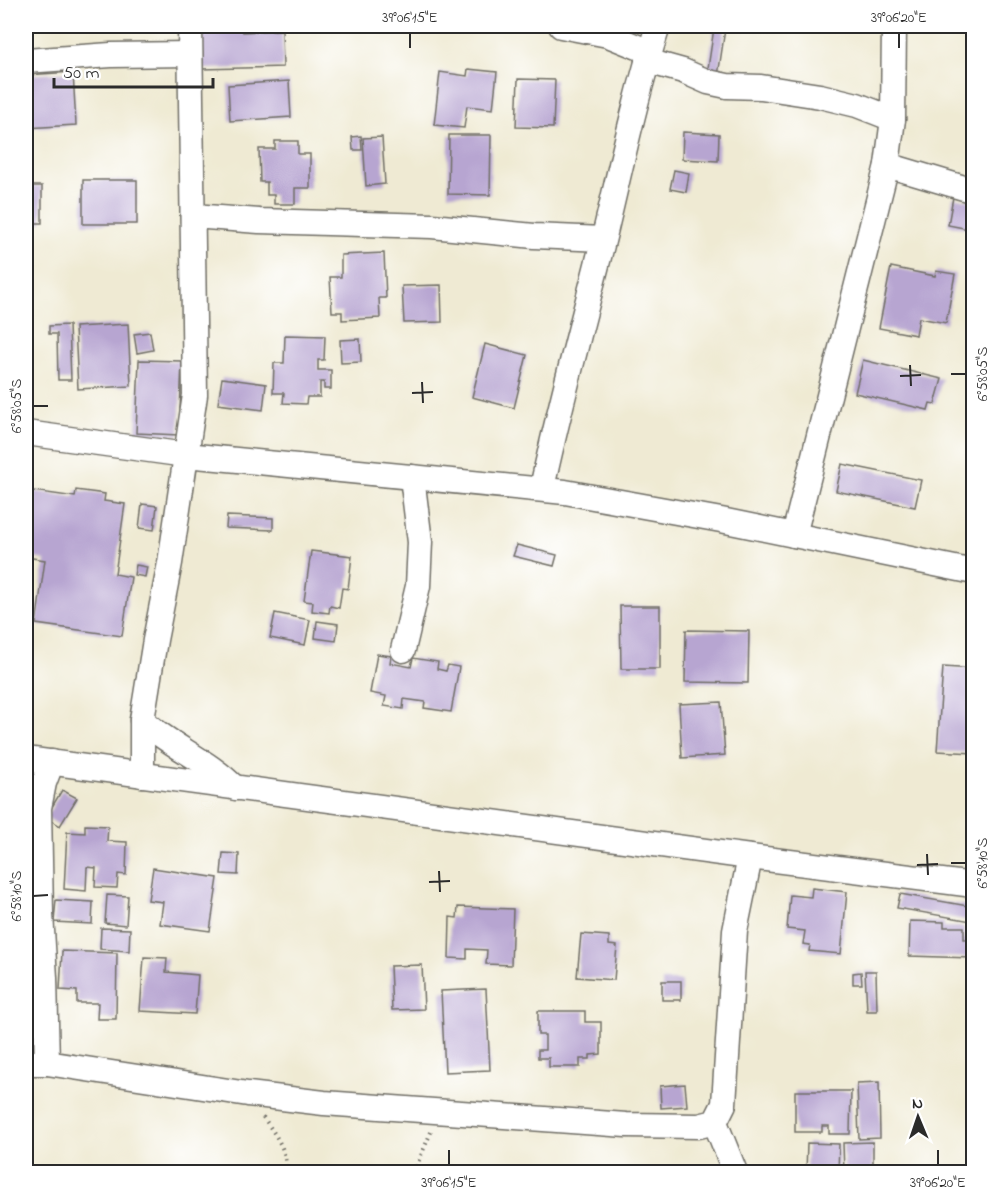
<svg xmlns="http://www.w3.org/2000/svg" width="999" height="1198" font-family="'Indie Flower',sans-serif">
	<rect width="100%" height="100%" fill="#fff"/>
	<filter id="ink" filterUnits="userSpaceOnUse"><feTurbulence type="fractalNoise" baseFrequency=".0167" numOctaves="2"/><feDisplacementMap in="SourceGraphic" scale="12" xChannelSelector="R" yChannelSelector="G"/><feConvolveMatrix kernelMatrix="1 2 1 2 8 2 1 2 1" color-interpolation-filters="sRGB"/></filter>
	<filter id="wash" filterUnits="userSpaceOnUse"><feTurbulence type="fractalNoise" baseFrequency=".008" numOctaves="4" result="noise"/><feDisplacementMap in="SourceGraphic" scale="24" xChannelSelector="R" yChannelSelector="G"/><feGaussianBlur stdDeviation="1.35" result="paint"/><feColorMatrix in="noise" values="0 0 0 0 0 0 0 0 0 0 0 0 0 0 0 0 0 1.4 0 .05"/><feComposite in="paint" operator="in"/></filter>
	<g filter="url(#wash)">
		<rect width="100%" height="100%" fill="#efead3"/>
		<g id="blocks">
			<!-- building -->
			<g fill="#b7a5d1">
				<polygon points="200,26 243,26 243,32 282,30 283,67 202,69"/>
				<polygon points="714,28 725,29 718,76 707,75"/>
				<polygon points="468,69 497,72 493,109 467,106 464,128 434,125 440,72 467,76"/>
				<polygon points="73,72 76,125 26,128 26,75"/>
				<polygon points="518,79 555,80 553,128 516,127"/>
				<polygon points="289,81 291,117 230,121 228,85"/>
				<polygon points="683,132 719,134 718,161 682,159"/>
				<polygon points="449,135 491,135 490,195 448,194"/>
				<polygon points="361,136 362,150 353,150 352,137"/>
				<polygon points="382,137 385,184 366,186 363,138"/>
				<polygon points="275,141 298,141 298,154 310,154 310,188 295,188 295,204 274,204 274,195 267,195 267,182 260,182 259,149 275,149"/>
				<polygon points="674,170 689,173 686,192 670,189"/>
				<rect x="83" y="180" width="54" height="44"/>
				<rect x="26" y="186" width="16" height="37"/>
				<polygon points="953,197 974,201 974,230 948,225"/>
				<polygon points="384,253 386,298 379,298 380,318 342,320 342,312 332,312 330,277 341,277 341,255"/>
				<polygon points="891,267 935,276 936,271 955,274 946,323 919,318 916,335 879,328"/>
				<polygon points="441,285 442,322 404,323 402,286"/>
				<polygon points="128,324 131,386 78,389 75,327"/>
				<polygon points="69,325 71,380 58,380 57,334 49,334 49,326"/>
				<polygon points="150,332 153,350 137,353 134,334"/>
				<polygon points="285,335 325,336 324,360 318,360 318,370 331,370 331,389 324,389 324,382 320,382 320,397 307,397 306,404 283,403 284,393 273,393 274,363 284,363"/>
				<polygon points="360,339 361,362 341,363 340,340"/>
				<polygon points="485,344 527,355 514,408 472,397"/>
				<polygon points="139,360 182,361 179,435 136,433"/>
				<polygon points="863,360 942,379 935,404 930,403 928,410 855,393"/>
				<polygon points="222,378 266,384 263,410 218,404"/>
				<polygon points="842,464 921,480 915,507 836,491"/>
				<polygon points="26,490 75,497 76,490 105,494 104,501 125,504 115,574 131,577 122,636 36,624 45,560 26,557"/>
				<polygon points="142,504 157,506 154,530 139,528"/>
				<polygon points="227,516 273,518 273,530 226,528"/>
				<polygon points="517,545 557,555 554,566 513,556"/>
				<polygon points="311,551 352,556 348,589 342,588 339,608 330,606 329,613 312,611 313,602 304,601"/>
				<polygon points="136,565 147,567 145,577 134,575"/>
				<polygon points="620,606 660,606 660,669 621,669"/>
				<polygon points="275,613 310,620 305,645 270,638"/>
				<polygon points="317,621 338,624 336,641 315,638"/>
				<polygon points="686,630 749,631 748,683 685,682"/>
				<polygon points="377,654 391,656 390,663 411,667 413,658 438,662 437,669 446,671 448,665 459,667 451,712 424,708 425,702 404,699 403,709 384,706 386,696 370,693"/>
				<polygon points="943,667 974,669 974,753 937,751"/>
				<polygon points="721,702 725,755 682,758 679,704"/>
				<polygon points="62,790 77,798 60,826 46,817"/>
				<polygon points="85,825 108,826 107,841 127,842 126,875 118,874 117,888 95,887 96,868 87,867 86,891 64,889 67,832 85,833"/>
				<polygon points="223,853 239,854 238,875 221,874"/>
				<polygon points="153,868 218,878 210,931 160,924 163,902 148,900"/>
				<polygon points="812,888 847,892 841,954 809,951 810,945 803,944 805,931 787,929 790,895 811,897"/>
				<polygon points="900,894 974,907 971,921 897,908"/>
				<polygon points="107,895 128,896 126,925 105,923"/>
				<polygon points="56,900 93,902 92,924 54,922"/>
				<polygon points="458,907 513,909 511,965 486,964 487,950 467,949 467,959 449,958 450,917 457,918"/>
				<polygon points="910,921 944,922 944,927 964,927 964,939 973,939 972,958 909,956"/>
				<polygon points="101,928 130,929 129,951 100,949"/>
				<polygon points="581,934 609,936 609,945 617,946 614,980 577,977"/>
				<polygon points="62,951 117,953 116,1019 97,1019 98,1003 77,1003 77,991 60,990"/>
				<polygon points="144,957 167,958 166,972 198,975 195,1014 140,1011"/>
				<polygon points="422,965 424,1009 392,1010 390,966"/>
				<polygon points="865,971 876,971 877,1011 867,1011"/>
				<polygon points="861,972 862,984 853,984 853,973"/>
				<rect x="662" y="981" width="19" height="19"/>
				<polygon points="486,989 490,1070 445,1072 441,991"/>
				<polygon points="538,1011 585,1011 585,1022 601,1022 601,1054 590,1055 590,1059 580,1059 580,1067 549,1067 549,1058 538,1058 538,1050 545,1050 545,1035 538,1035"/>
				<polygon points="879,1082 880,1138 859,1139 857,1083"/>
				<polygon points="685,1084 687,1106 661,1108 660,1086"/>
				<polygon points="795,1091 851,1091 850,1134 829,1134 829,1126 822,1126 822,1132 795,1132"/>
				<polygon points="873,1142 873,1172 844,1172 843,1143"/>
				<polygon points="807,1143 839,1144 838,1172 806,1172"/>
			</g>
		</g>
	</g>
	<g filter="url(#ink)">
		<use href="#blocks" fill-opacity="0" stroke="#706e66" stroke-width="1.5"/>
		<g fill="none" stroke-linecap="round" stroke-linejoin="round">
			<defs>
				<g id="street">
					<polyline points="561,26 608,35 650,52"/>
					<polyline points="26,61 111,55 190,54"/>
					<polyline points="647,61 683,71 708,82 727,86 761,87 820,96 857,105 893,119"/>
					<polyline points="887,165 974,191"/>
					<polyline points="193,216 259,221 432,226 534,236 603,239"/>
					<polyline points="26,433 186,455 565,492 721,520 974,572"/>
					<path d="M542 488C560 404 583 321 604 237 621 166 636 95 658 26"/>
					<polyline points="794,535 887,165 893,119 894,26"/>
					<polyline points="403,650 418,586 420,542 412,477"/>
					<path d="M142 720C171 747 208 760 235 788"/>
					<polyline points="26,759 750,857 974,885"/>
					<polyline points="142,775 142,720 155,640 170,563 195,395 190,26"/>
					<polyline points="26,1063 47,1063 248,1094 324,1103 626,1125 699,1126 715,1122 724,1104 735,931 750,857"/>
					<polyline points="47,1063 45,978 41,914 39,808 44,783 52,762"/>
					<polyline points="715,1122 735,1172"/>
				</g>
			</defs>
			<!-- street casing -->
			<use href="#street" stroke="#706e66" stroke-width="27"/>
			<!-- path -->
			<g stroke="#706e66" stroke-width="4" stroke-dasharray="1.5 4.5" stroke-linecap="butt">
				<path d="M263 1117C275 1134 288 1151 286 1172"/>
				<polyline points="414,1172 431,1132"/>
			</g>
			<!-- street -->
			<use href="#street" stroke="#fff" stroke-width="24"/>
		</g>
	</g>
	<!-- ticks -->
	<path fill="none" stroke="#2b2b2b" stroke-width="2" d="M410 33V48M899 33V48M910 365 911 386M951 374H966M900 376 921 375M422 382 423 403M412 393 433 392M33 406H48M927 854 928 875M951 863H966M917 865 938 864M439 871 440 892M429 882 450 881M33 896 48 895M449 1150V1165M938 1150V1165"/>
	<!-- margin -->
	<rect width="999" height="1198" fill="none" stroke="#fff" stroke-width="66"/>
	<!-- north arrow -->
	<g transform="translate(918 1117) rotate(358)" stroke="#ffffff" stroke-width="4.5" paint-order="stroke">
	<path d="M0-4.5L10 22L0 15L-10 22Z" fill="#2b2b2b"/>
	<text y="-9" font-size="16" font-weight="bold" text-anchor="middle" fill="#2b2b2b">N</text>
	</g>
	<!-- scale -->
	<path d="M54 78v9h159v-9" fill="none" stroke="#2b2b2b" stroke-width="3"/>
	<text x="63" y="78" font-size="18" fill="#2b2b2b" stroke="#ffffff" stroke-width="4.5" paint-order="stroke">50 m</text>
	<rect x="33" y="33" width="933" height="1132" fill="none" stroke="#2b2b2b" stroke-width="2"/>
	<g font-size="15" text-anchor="middle" fill="#2b2b2b">
		<text x="410" y="22">39°06'15"E</text>
		<text x="899" y="22">39°06'20"E</text>
		<text transform="translate(982 374) rotate(-90)" y="5">6°58'05"S</text>
		<text transform="translate(16 406) rotate(-90)" y="5">6°58'05"S</text>
		<text transform="translate(982 863) rotate(-90)" y="5">6°58'10"S</text>
		<text transform="translate(16 896) rotate(-90)" y="5">6°58'10"S</text>
		<text x="449" y="1187">39°06'15"E</text>
		<text x="938" y="1187">39°06'20"E</text>
	</g>
</svg>
